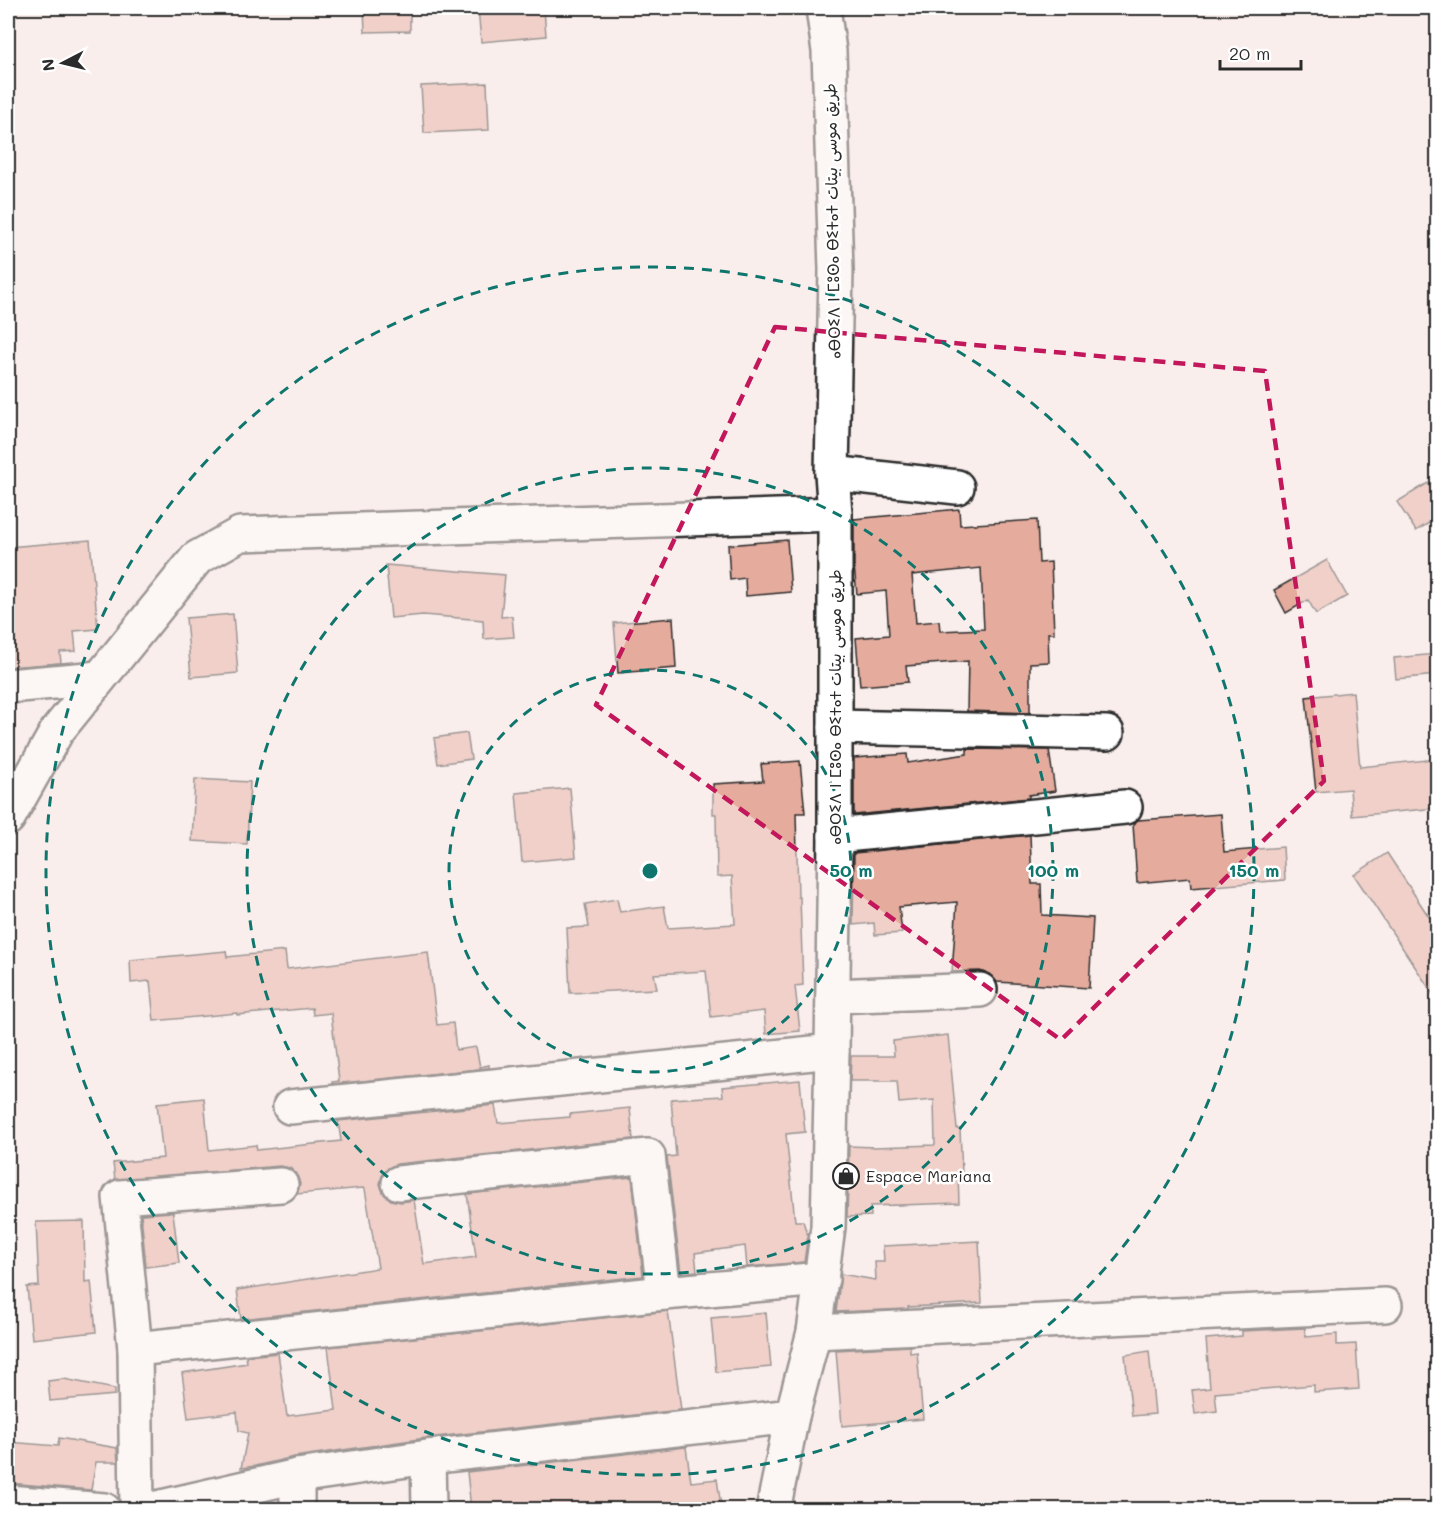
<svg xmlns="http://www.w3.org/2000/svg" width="1445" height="1517" font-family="Mali,'Playpen Sans Arabic','Noto Sans Tifinagh',sans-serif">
	<rect width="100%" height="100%" fill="#faeeec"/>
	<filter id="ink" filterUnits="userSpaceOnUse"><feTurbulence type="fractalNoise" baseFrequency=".0167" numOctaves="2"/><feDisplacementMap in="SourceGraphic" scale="12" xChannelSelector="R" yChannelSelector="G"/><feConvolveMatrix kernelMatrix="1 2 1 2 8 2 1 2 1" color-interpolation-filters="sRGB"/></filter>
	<g filter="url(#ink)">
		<!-- building -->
		<g fill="#e5ac9e" stroke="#2b2b2b" stroke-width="1.5" fill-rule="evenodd">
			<polygon points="364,8 410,8 410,31 365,32"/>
			<polygon points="478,8 544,8 546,36 481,42"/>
			<polygon points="487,83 489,130 424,133 421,86"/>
			<polygon points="1428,483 1437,500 1437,518 1416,531 1397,502"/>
			<path d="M959 509 960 525 1037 520 1039 563 1051 562 1054 633H1048L1049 662 1030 663V713L967 711 968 661 906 666 908 682 860 686 856 638 889 635 886 591 857 594 854 566V519ZM981 568 984 629 940 631 939 621 916 623 912 575Z"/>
			<polygon points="90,540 98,629 74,631 76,651 60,652 61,663 8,667 8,547"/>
			<polygon points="787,540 791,592 746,596 745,578 730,580 728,545"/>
			<polygon points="1327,560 1347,596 1316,614 1308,600 1286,613 1274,590"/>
			<polygon points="386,565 505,575 501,617 512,616 514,637 484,639 483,620 423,615 391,618"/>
			<polygon points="233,614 238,673 191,677 186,618"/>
			<polygon points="673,618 676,668 618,673 614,623"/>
			<polygon points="1437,654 1437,675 1396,679 1394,658"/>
			<polygon points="1353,692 1360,767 1437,759 1437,808 1352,816 1350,789 1316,792 1306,697"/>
			<polygon points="467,733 471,759 438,764 434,738"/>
			<polygon points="967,749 1049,750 1055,791 1029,795 1029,798 854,815 854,758 907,754 908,763 967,754"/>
			<polygon points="800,761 805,813 796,813 798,897 800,897 803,985 795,986 800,1031 766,1034 764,1011 711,1017 706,971 654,974 657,989 570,993 567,928 589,927 585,904 617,899 620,912 664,906 668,928 735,924 732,876 717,877 716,814 713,814 713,784 763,781 761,764"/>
			<polygon points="195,779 250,782 247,844 192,841"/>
			<polygon points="570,788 576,857 522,862 516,793"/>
			<polygon points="1221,814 1224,852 1283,847 1285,880 1191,888 1190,878 1137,883 1133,824 1138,820"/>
			<polygon points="1030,835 1032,884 1041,884 1042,915 1093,918 1089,988 997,982 989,974 980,971 952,972 957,902 899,907 902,933 875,935 874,923 853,925 854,853"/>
			<polygon points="1387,853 1437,929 1437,1000 1354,875"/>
			<polygon points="226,951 227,957 285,951 287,969 428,952 437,1025 453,1023 456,1050 476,1047 480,1067 489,1065 489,1068 333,1084 332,1082 339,1081 331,1013 313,1015 312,1008 237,1015 237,1013 154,1021 150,981 131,983 130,960"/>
			<polygon points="948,1035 957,1129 960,1129 962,1174 958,1174 959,1203 870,1206 871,1216 847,1217 849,1146 875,1147 935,1145 934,1100 899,1103 897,1081 850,1081 851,1056 894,1056 893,1041"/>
			<polygon points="800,1080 805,1132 786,1134 795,1221 803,1221 807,1234 808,1234 804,1262 747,1267 745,1246 695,1253 697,1271 681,1273 667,1157 676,1156 671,1099 723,1096 722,1087"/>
			<polygon points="204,1098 209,1150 256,1145 257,1150 341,1141 338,1121 495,1105 498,1123 570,1117 570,1114 630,1108 633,1139 397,1164 388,1168 382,1176 380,1184 384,1194 391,1200 401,1202 414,1200 424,1264 476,1257 467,1194 632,1177 643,1276 241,1319 237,1290 378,1268 365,1189 364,1189 363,1188 297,1194 300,1184 297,1175 290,1168 280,1166 115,1180 113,1163 163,1158 157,1103"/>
			<polygon points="173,1212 179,1263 146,1267 141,1214"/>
			<polygon points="84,1221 85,1282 91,1281 96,1332 32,1339 27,1287 39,1286 36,1222"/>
			<polygon points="979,1241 982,1303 908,1307 908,1309 836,1312 841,1274 876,1280 875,1262 884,1262 883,1246"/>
			<polygon points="668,1311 681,1410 426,1438 294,1457 255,1466 241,1468 248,1433 239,1431 237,1412 188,1418 182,1373 247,1363 246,1356 278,1353 287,1416 336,1410 328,1347"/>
			<polygon points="766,1313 771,1367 716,1372 711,1318"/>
			<polygon points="1305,1328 1306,1337 1337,1334 1337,1345 1356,1344 1359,1389 1314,1392 1314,1385 1215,1393 1217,1411 1195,1414 1192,1390 1210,1388 1206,1339 1242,1336 1242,1331"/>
			<polygon points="910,1346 910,1353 917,1352 923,1419 842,1426 836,1350"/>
			<polygon points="1149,1351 1155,1414 1132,1416 1125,1355"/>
			<polygon points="64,1379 115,1389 115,1395 50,1401 48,1381"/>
			<polygon points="59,1438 117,1448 118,1462 96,1462 91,1490 8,1483 8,1442 58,1446"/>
			<polygon points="686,1447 691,1482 717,1479 721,1506 689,1509 471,1509 467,1472"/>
		</g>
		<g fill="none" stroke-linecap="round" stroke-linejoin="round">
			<defs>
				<g id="street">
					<polyline points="832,473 957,487"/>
					<polyline points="8,686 99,678"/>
					<polyline points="835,727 1107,733"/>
					<polyline points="8,818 57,731 197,558 240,534 835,514"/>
					<polyline points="835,836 1125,807"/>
					<polyline points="833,996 980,990"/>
					<polyline points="290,1107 832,1051"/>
					<polyline points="399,1183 648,1156 664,1293"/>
					<polyline points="814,1332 1385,1305"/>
					<polyline points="135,1349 664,1293 822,1279"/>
					<polyline points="428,1457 429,1510"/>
					<polyline points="297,1476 297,1510"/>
					<polyline points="8,1502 104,1510"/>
					<polyline points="137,1510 135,1349 120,1197 281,1185"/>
					<polyline points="148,1510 297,1476 428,1457 792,1416"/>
				</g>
				<polyline id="secondary" points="773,1510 792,1416 814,1332 828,1227 832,1051 835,836 835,514 832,473 836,270 829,51 823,8"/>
			</defs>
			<!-- street casing -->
			<use href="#street" stroke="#2b2b2b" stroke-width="38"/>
			<!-- secondary casing -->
			<use href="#secondary" stroke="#2b2b2b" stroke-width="38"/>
			<!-- street -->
			<use href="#street" stroke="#fff" stroke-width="33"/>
			<!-- secondary -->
			<use href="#secondary" stroke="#fff" stroke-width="33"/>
		</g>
	</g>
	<!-- marked area -->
	<path d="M0 0H1445V1517H0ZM775 327 1265 371 1324 781 1061 1040 596 705Z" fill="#faeeec" fill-opacity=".55" fill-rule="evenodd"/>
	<path fill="none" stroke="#c2185b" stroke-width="4.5" stroke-dasharray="12 8" stroke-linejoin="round" d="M775 327 1265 371 1324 781 1061 1040 596 705Z"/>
	<!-- distance rings -->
	<g fill="none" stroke="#0f766e" stroke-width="3" stroke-dasharray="10 8">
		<circle cx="650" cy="871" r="201"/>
		<circle cx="650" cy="871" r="403"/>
		<circle cx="650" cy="871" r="604"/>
	</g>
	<!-- icons -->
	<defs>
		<symbol id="shop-ring" viewBox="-11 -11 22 22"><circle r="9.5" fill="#fff" stroke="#2b2b2b" stroke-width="1.5"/><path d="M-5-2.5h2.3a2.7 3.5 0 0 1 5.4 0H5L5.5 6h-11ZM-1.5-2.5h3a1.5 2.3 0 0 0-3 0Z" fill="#2b2b2b"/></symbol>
	</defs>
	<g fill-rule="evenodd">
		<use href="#shop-ring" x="831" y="1161" width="30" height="30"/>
	</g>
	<g text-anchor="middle" stroke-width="5" stroke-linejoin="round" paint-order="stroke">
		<!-- street labels -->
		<g font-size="16" fill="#2b2b2b" stroke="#fff">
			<text transform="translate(832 221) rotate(-91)" y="6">ⴰⴱⵔⵉⴷ ⵏ ⵎⵓⵙⴰ ⴱⵉⵜⴰⵜ طريق موسى بيتات</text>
			<text transform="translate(835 707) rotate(-90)" y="6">ⴰⴱⵔⵉⴷ ⵏ ⵎⵓⵙⴰ ⴱⵉⵜⴰⵜ طريق موسى بيتات</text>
		</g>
		<!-- poi labels -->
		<g font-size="16" fill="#2b2b2b" stroke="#fff" text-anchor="start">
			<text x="866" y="1182">Espace Mariana</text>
		</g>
	</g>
	<circle cx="650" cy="871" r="9" fill="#0f766e" stroke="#fff" stroke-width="3"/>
	<g font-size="18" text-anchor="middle" font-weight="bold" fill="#0f766e" stroke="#fff" stroke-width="5" stroke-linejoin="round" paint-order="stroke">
		<text x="851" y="877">50 m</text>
		<text x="1053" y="877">100 m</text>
		<text x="1254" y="877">150 m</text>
	</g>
	<!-- margin -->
	<rect width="1445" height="1517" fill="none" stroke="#fff" stroke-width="30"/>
	<rect x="15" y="15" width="1415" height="1487" fill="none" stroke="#2b2b2b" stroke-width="2" filter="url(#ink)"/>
	<!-- north arrow -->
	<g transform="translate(63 63) rotate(263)" stroke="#ffffff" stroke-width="4.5" paint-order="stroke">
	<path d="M0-4.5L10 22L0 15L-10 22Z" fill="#2b2b2b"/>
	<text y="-9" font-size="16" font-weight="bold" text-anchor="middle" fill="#2b2b2b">N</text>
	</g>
	<!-- scale -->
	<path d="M1220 60v9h81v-9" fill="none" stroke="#2b2b2b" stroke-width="3"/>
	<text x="1229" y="60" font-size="18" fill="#2b2b2b" stroke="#ffffff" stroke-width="4.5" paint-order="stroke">20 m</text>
</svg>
